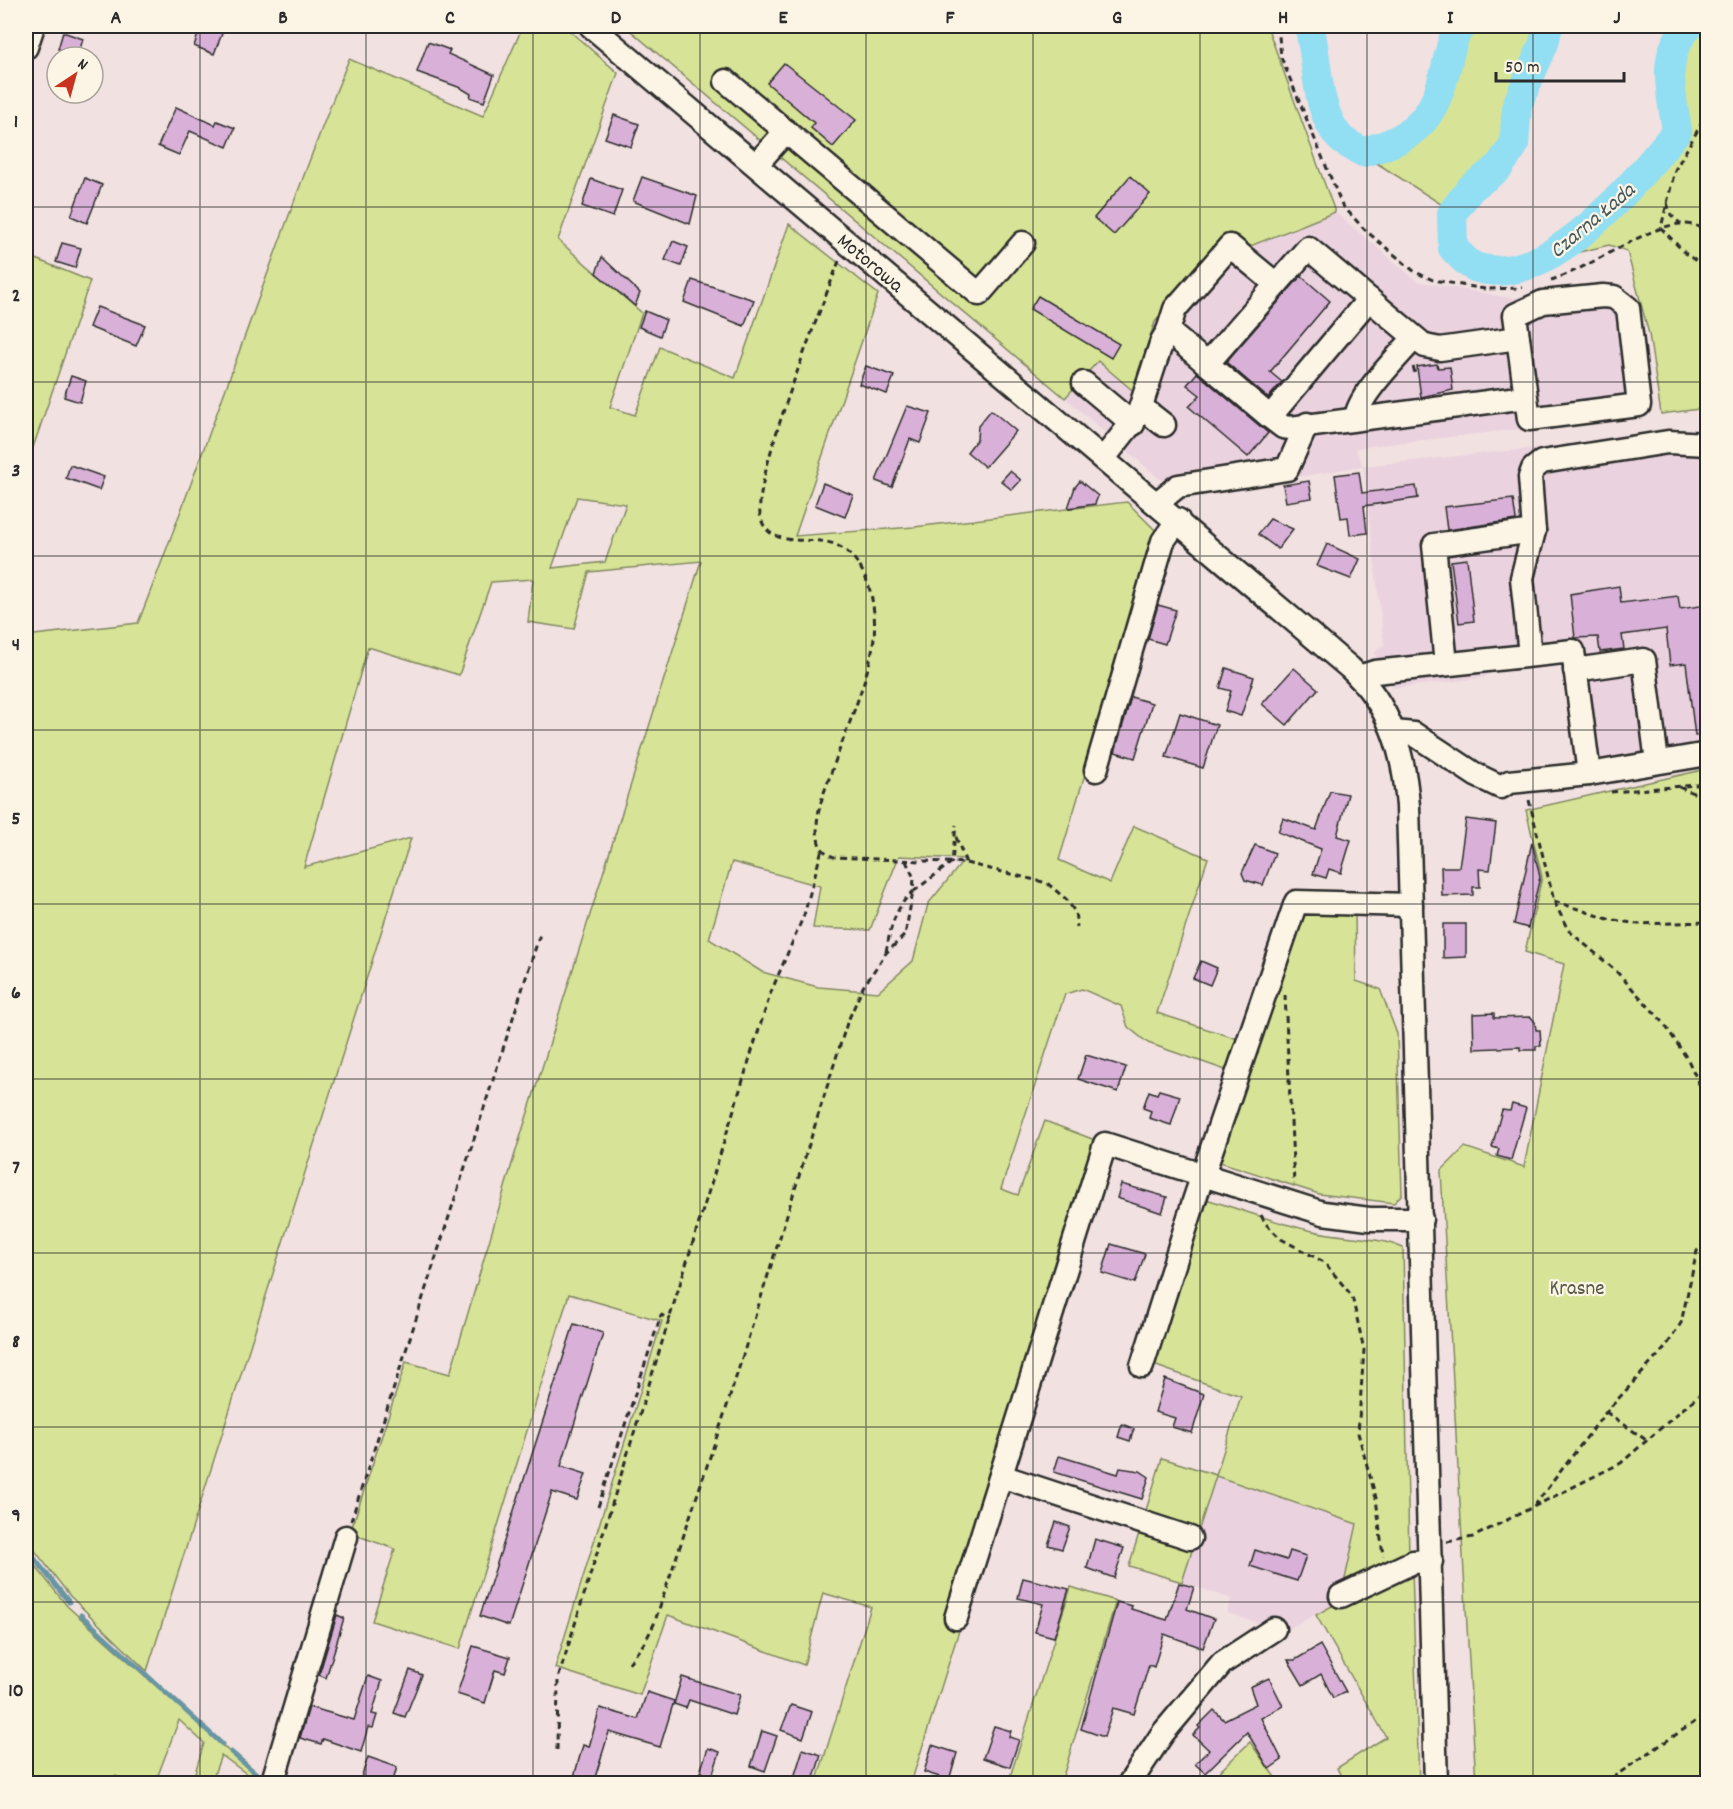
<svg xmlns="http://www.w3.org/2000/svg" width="1733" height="1809" font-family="Dekko,sans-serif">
	<rect width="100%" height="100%" fill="#f2e1e1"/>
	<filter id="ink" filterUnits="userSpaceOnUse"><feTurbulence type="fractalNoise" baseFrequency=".0167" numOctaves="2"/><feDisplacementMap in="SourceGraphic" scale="12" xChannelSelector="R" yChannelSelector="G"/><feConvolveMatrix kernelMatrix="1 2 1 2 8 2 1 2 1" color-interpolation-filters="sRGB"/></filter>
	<g filter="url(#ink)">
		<!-- built -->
		<g fill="#ead3de">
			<polygon points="1335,212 1417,281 1510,298 1604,287 1619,289 1633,298 1637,308 1650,414 1355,448 1363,466 1707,430 1707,762 1580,780 1568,671 1561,663 1499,666 1483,678 1394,688 1374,653 1384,645 1363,466 1181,497 1065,398 1098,361 1133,390 1155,322 1228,236 1243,249"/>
			<polygon points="1216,1475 1357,1524 1339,1602 1284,1631 1227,1613 1231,1599 1182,1582"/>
		</g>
		<!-- green -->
		<g fill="#d7e497" stroke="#818861" stroke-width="1.5" fill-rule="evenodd">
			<path d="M523 26H564L618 73 558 240 642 313 610 407 635 415 660 347 735 378 789 224 878 294 795 536 914 527 1127 502 1158 533 1059 860 1110 883 1134 826 1208 858 1157 1013 1238 1039 1234 1073 1148 1043 1128 1027 1121 1006 1082 989 1065 994 1001 1189 1018 1195 1045 1121 1095 1140 947 1616 962 1621 911 1783H816L871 1607 823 1593 804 1665 668 1615 640 1695 555 1668 662 1321 569 1294 460 1649 372 1621 395 1549 350 1533 406 1362 450 1374 514 1157 701 561 589 572 574 629 528 622 533 579 491 582 459 675 368 647 304 867 411 838 147 1671 70 1596 26 1539V636L138 623C212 436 274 245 349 59L483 116ZM577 497 626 504 605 562 552 568ZM899 856 965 859 928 904 913 961 878 992 818 987 762 972 709 939 732 862 820 886 813 928 870 930Z"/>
			<polygon points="625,26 1267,26 1335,212 1243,249 1228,237 1155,322 1132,390 1098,361 1065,398"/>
			<path d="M1474 26H1536C1533 56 1514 80 1509 110 1507 121 1512 132 1507 142 1499 160 1474 175 1460 188L1465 189 1448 201 1447 208 1375 162C1406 145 1446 124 1452 85 1456 62 1453 42 1474 26Z"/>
			<polygon points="1697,26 1708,26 1707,408 1661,414 1649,334 1627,251 1609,245 1567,255 1641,188 1681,141 1687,121 1678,66 1685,38"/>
			<polygon points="26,255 90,281 26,468"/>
			<polygon points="1707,769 1707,1783 1476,1783 1441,1171 1465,1147 1524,1167 1564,964 1525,952 1542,877 1526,810"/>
			<polygon points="1299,909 1355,912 1356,981 1380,989 1397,1034 1402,1194 1394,1203 1319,1194 1214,1160"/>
			<path d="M1203 1198C1239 1209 1276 1223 1313 1231 1342 1238 1376 1236 1403 1248L1409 1557 1343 1588 1357 1524 1216 1476 1182 1582 1129 1566 1162 1458 1216 1475 1241 1396 1148 1363Z"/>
			<polygon points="26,1554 67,1606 264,1783 259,1783 221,1755 211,1783 192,1783 204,1743 179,1720 155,1783 136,1783 115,1776 113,1783 26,1783"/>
			<polygon points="1412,1569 1419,1783 1337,1783 1343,1780 1337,1768 1386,1737 1316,1615 1339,1602"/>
			<polygon points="1071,1587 1116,1601 1061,1783 1008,1783"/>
			<polygon points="1250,1742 1279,1783 1208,1783"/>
		</g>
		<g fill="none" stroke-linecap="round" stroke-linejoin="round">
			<!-- stream -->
			<g stroke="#6996a2" stroke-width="5">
				<polyline points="26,1548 69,1602"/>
				<polyline points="81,1615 222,1744"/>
				<polyline points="231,1752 266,1782"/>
			</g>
			<!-- river -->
			<g stroke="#92def2" stroke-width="30">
				<path d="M1309 26C1319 61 1314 107 1339 137 1344 143 1356 148 1363 152 1423 136 1436 114 1449 55 1452 45 1454 32 1462 26"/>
				<path d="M1548 26 1544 43 1517 105 1514 145 1498 168 1471 188 1452 213 1453 248C1459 254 1469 266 1478 268 1550 289 1637 180 1677 131 1672 94 1659 55 1689 26"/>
			</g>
		</g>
		<!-- building -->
		<g fill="#d9b1d8" stroke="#2b2b2b" stroke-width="1.5">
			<polygon points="201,26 225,26 214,54 194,46"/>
			<polygon points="63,32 83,39 78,56 58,49"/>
			<polygon points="428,42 450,50 448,54 494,75 484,102 470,97 471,94 461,88 417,72"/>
			<polygon points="784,63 856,120 833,147 811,128 814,123 767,83"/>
			<polygon points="176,107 215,125 217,121 235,128 227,147 190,131 179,155 158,146"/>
			<polygon points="614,115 639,124 631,147 605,138"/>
			<polygon points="1130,176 1150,194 1114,235 1094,218"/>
			<polygon points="642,177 697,196 690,224 633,201"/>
			<polygon points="85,178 102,185 87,223 71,216"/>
			<polygon points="591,179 622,190 613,217 582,206"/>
			<polygon points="673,241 688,247 681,266 665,260"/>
			<polygon points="62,243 81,248 75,268 56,262"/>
			<polygon points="602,257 640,293 635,306 596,273"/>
			<polygon points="1301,276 1330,301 1270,372 1282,382 1268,398 1226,362"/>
			<polygon points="692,280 754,300 744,326 684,302"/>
			<polygon points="1038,296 1119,344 1111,358 1030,309"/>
			<polygon points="97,307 145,325 136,346 89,327"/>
			<polygon points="645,311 666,320 660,336 639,327"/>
			<polygon points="1437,364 1438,368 1450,367 1453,390 1421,397 1417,367"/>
			<polygon points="866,366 894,376 887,394 859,384"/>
			<polygon points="1197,373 1268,433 1248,457 1189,407 1200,395 1187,385"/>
			<polygon points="71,376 86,381 80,402 64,397"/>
			<polygon points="907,406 931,413 920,443 910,439 892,487 876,481"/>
			<polygon points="991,410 1016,431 985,467 967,452 977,439 978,426"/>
			<polygon points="70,465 104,477 99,490 66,478"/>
			<polygon points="1010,471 1021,480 1012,490 1001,481"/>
			<polygon points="1359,472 1362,493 1416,486 1418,498 1364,506 1367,533 1350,535 1348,517 1341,518 1335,475"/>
			<polygon points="1080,481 1098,496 1095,504 1068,508 1075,487"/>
			<polygon points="1309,481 1312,498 1286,502 1283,485"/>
			<polygon points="823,483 853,495 845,517 815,505"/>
			<polygon points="1513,499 1516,520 1447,530 1444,507"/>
			<polygon points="1270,519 1293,529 1278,549 1258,534"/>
			<polygon points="1327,544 1360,559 1351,579 1317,566"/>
			<polygon points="1467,559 1474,621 1459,623 1451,561"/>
			<polygon points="1619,586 1621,603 1678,596 1680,609 1707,605 1707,735 1695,736 1686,663 1670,665 1666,629 1622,635 1624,649 1600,652 1598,637 1575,638 1570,594"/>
			<polygon points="1158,605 1176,610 1165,644 1148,639"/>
			<polygon points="1226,668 1254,677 1241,716 1225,711 1231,691 1220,688"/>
			<polygon points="1294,668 1318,689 1287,725 1262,704"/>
			<polygon points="1131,697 1152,703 1135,758 1115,752"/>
			<polygon points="1180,713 1217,725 1203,768 1166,757"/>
			<polygon points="1330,791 1348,794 1337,836 1351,840 1341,873 1329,869 1326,878 1313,874 1321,849 1278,832 1283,818 1316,830"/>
			<polygon points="1466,819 1496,823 1490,870 1479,869 1480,887 1473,887 1473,895 1442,896 1441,867 1459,867"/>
			<polygon points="1532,842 1540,877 1528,928 1514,924"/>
			<polygon points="1255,845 1275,853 1263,885 1245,880 1242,873"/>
			<polygon points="1443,924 1466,924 1466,957 1443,958"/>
			<polygon points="1201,961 1217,968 1210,985 1193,978"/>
			<polygon points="1494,1013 1494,1018 1531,1017 1535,1022 1536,1030 1540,1030 1541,1046 1536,1046 1536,1050 1520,1050 1520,1047 1474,1049 1473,1014"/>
			<polygon points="1086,1055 1126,1067 1118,1092 1078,1079"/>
			<polygon points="1159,1090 1180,1096 1171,1125 1149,1118 1151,1111 1143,1108 1149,1091 1157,1094"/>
			<polygon points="1512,1104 1526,1108 1511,1160 1497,1156 1499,1149 1492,1147 1502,1110 1510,1111"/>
			<polygon points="1121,1184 1167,1197 1162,1213 1117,1198"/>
			<polygon points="1111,1244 1145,1254 1135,1283 1102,1273"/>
			<polygon points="574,1324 603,1333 561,1466 586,1474 577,1500 552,1492 509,1626 480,1616"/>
			<polygon points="1165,1379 1204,1394 1192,1433 1172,1427 1175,1418 1155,1412"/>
			<polygon points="1122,1424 1134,1429 1130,1441 1118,1437"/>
			<polygon points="1059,1456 1118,1474 1120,1468 1140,1471 1149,1477 1142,1499 1054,1472"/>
			<polygon points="1056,1522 1070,1527 1062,1549 1048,1545"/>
			<polygon points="1095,1539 1124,1548 1114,1578 1087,1568"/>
			<polygon points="1255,1550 1287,1560 1290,1551 1306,1556 1297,1581 1250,1566"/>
			<polygon points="1023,1578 1069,1589 1054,1637 1035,1632 1043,1604 1018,1598"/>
			<polygon points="1179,1583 1194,1587 1187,1609 1214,1619 1203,1648 1164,1634 1154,1667 1149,1665 1134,1714 1113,1708 1104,1737 1081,1729 1117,1602 1132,1606 1131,1609 1167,1620"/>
			<polygon points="337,1615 344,1618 326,1678 319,1675"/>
			<polygon points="1320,1645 1346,1692 1333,1698 1321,1674 1303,1685 1288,1660 1295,1660"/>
			<polygon points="473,1646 510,1657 505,1673 495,1670 485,1703 457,1694"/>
			<polygon points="410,1670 422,1675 405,1717 394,1713"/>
			<polygon points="368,1676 382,1681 372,1714 377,1715 373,1728 368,1727 361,1752 323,1739 321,1744 300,1738 309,1707 354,1720"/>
			<polygon points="682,1677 740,1695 734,1715 689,1700 686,1708 674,1704"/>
			<polygon points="1269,1678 1283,1706 1261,1718 1282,1760 1269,1769 1247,1732 1205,1773 1195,1764 1209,1750 1193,1735 1200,1728 1198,1726 1214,1710 1224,1720 1256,1704 1250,1687"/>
			<polygon points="647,1692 674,1701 660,1747 609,1732 593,1784 572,1784 583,1745 589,1747 600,1708 638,1719"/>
			<polygon points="791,1705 812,1712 803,1738 781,1730"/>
			<polygon points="994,1726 1011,1731 1009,1737 1019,1740 1010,1767 983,1758"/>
			<polygon points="762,1731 777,1736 765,1771 751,1766"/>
			<polygon points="932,1745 957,1753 949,1780 924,1772"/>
			<polygon points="708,1748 720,1752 712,1776 700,1772"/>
			<polygon points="803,1749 821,1755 818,1765 812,1784 792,1784"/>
			<polygon points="368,1757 397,1767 392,1784 359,1784"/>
		</g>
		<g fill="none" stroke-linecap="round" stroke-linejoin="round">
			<defs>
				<g id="minor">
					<path d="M591 26 1350 668C1390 705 1404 752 1408 806L1436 1784"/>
					<polyline points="26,47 33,26"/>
					<polyline points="726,81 979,294 1023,243"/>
					<polyline points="756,165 786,131"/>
					<polyline points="1168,331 1175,309 1230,246 1276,284"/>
					<polyline points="1207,364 1308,248 1425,346 1440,349 1518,338"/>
					<polyline points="1084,383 1133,424"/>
					<polyline points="1141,407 1164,425"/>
					<polyline points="1270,417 1369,299"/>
					<path d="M1356 418C1358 395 1399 356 1414 338"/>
					<polyline points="1104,458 1138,415 1162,341 1168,331 1270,417 1283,427 1291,428 1526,397 1515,315 1543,302 1603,296 1614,297 1628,308 1639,405 1529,419 1526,397"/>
					<polyline points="1157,503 1178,486 1287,469 1307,424"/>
					<polyline points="1530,655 1522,578 1534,531 1530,477 1533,469 1542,462 1668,442 1708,444"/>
					<polyline points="1446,664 1434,545 1534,531"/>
					<polyline points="1575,670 1644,660 1657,762"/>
					<polyline points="1359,677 1375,672 1573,651 1589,774 1509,782 1501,787 1476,775 1414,734 1394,732"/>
					<polyline points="1096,770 1163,541 1178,520"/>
					<polyline points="1589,774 1708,754"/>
					<polyline points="1142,1366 1195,1198 1296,902 1411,905"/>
					<polyline points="1001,1476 1190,1538"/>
					<polyline points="1341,1596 1413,1562 1431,1561"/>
					<polyline points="956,1618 1105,1144 1323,1213 1369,1219 1421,1219"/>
					<polyline points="272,1784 346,1537"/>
					<polyline points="1129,1784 1163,1733 1222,1663 1274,1629"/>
				</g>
			</defs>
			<!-- minor casing -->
			<use href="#minor" stroke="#2b2b2b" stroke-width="27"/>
			<!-- path -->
			<g stroke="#2b2b2b" stroke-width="3" stroke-dasharray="6 4.5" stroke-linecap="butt">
				<polyline points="1278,26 1281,57 1342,205 1365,230 1415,272 1433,280 1485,289 1522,288"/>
				<polyline points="1708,112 1675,170 1661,228 1686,254 1708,269"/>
				<polyline points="1667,203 1671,215 1681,224"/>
				<path d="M839 261C823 304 749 485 761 519 771 550 811 535 834 544 868 558 877 605 874 638 870 677 843 737 830 776 823 795 814 817 818 838 819 848 825 853 834 857L966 863 1047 883 1067 900 1075 912 1077 927"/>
				<path d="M1551 280C1589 269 1647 226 1680 224 1690 223 1699 227 1708 230"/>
				<polyline points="1413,367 1416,376"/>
				<polyline points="1679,787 1708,799"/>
				<polyline points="1611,792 1708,784"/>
				<polyline points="1529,800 1554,901 1568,930 1615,970 1663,1022 1688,1060 1708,1103"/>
				<polyline points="956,837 966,863"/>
				<polyline points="1554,901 1608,919 1638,924 1708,922"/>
				<path d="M886 952C890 930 895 906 913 892L914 878 905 859"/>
				<polyline points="1285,995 1294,1184"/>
				<polyline points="1261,1215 1265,1223 1281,1239 1324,1262 1352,1296 1364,1350 1358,1433 1376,1498 1383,1556"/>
				<polyline points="1606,1412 1646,1440"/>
				<polyline points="1534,1506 1606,1412 1665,1348 1681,1323 1697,1251 1708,1240"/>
				<polyline points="598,1507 661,1315 671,1319"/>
				<polyline points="351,1521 540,934"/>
				<polyline points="1447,1542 1473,1537 1621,1463 1708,1387"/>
				<polyline points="629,1663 645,1642 654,1624 727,1406 847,1023 863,987 886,953 905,935 913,892 952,862 956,825"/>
				<polyline points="557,1750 558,1679 752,1051 771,992 804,915 822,849"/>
				<polyline points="1603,1784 1708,1713"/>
			</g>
			<!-- minor -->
			<use href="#minor" stroke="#fcf5e5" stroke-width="22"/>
		</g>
	</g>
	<!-- grid -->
	<path fill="none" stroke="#2b2b2b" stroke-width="1.5" stroke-opacity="0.55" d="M200 26V1784M366 26V1784M533 26V1784M700 26V1784M866 26V1784M1033 26V1784M1200 26V1784M1367 26V1784M1533 26V1784M26 207H1708M26 382H1708M26 556H1708M26 730H1708M26 904H1708M26 1079H1708M26 1253H1708M26 1427H1708M26 1602H1708"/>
	<g text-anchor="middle" stroke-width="4.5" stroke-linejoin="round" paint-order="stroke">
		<!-- street labels -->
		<g font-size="21" fill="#2b2b2b" stroke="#fcf5e5">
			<text transform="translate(871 262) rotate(40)" y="7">Motorowa</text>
		</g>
		<!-- park labels -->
		<g font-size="21" fill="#565946" stroke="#fcf5e5">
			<text x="1577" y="1294">Krasne</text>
		</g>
		<!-- water labels -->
		<g font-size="22" font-style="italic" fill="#45585d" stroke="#fcf5e5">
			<text transform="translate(1591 219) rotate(-40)" y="8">Czarna Łada</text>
		</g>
	</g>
	<!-- margin -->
	<rect width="1733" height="1809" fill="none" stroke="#fcf5e5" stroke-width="66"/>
	<!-- north arrow -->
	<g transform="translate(75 75) rotate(36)"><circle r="28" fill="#fcf5e5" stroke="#a8a49b" stroke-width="1.5"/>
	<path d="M0-4.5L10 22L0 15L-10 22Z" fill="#c8321e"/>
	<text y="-9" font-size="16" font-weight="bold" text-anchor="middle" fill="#2b2b2b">N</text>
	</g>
	<!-- scale -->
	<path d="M1496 72v9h128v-9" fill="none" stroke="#2b2b2b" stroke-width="3"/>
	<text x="1505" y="72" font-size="18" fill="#2b2b2b" stroke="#fcf5e5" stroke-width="4.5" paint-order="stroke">50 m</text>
	<rect x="33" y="33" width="1667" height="1743" fill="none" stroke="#2b2b2b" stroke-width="2"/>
	<g font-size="20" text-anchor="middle" font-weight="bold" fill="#2b2b2b">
		<text x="116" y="23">A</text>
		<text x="283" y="23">B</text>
		<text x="450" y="23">C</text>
		<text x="616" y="23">D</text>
		<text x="783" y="23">E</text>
		<text x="950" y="23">F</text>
		<text x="1117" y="23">G</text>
		<text x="1283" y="23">H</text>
		<text x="1450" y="23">I</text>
		<text x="1617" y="23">J</text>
		<text x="16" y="127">1</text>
		<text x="16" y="301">2</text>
		<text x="16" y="476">3</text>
		<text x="16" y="650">4</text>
		<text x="16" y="824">5</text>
		<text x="16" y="998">6</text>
		<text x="16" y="1173">7</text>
		<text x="16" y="1347">8</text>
		<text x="16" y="1521">9</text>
		<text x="16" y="1696">10</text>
	</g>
</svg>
